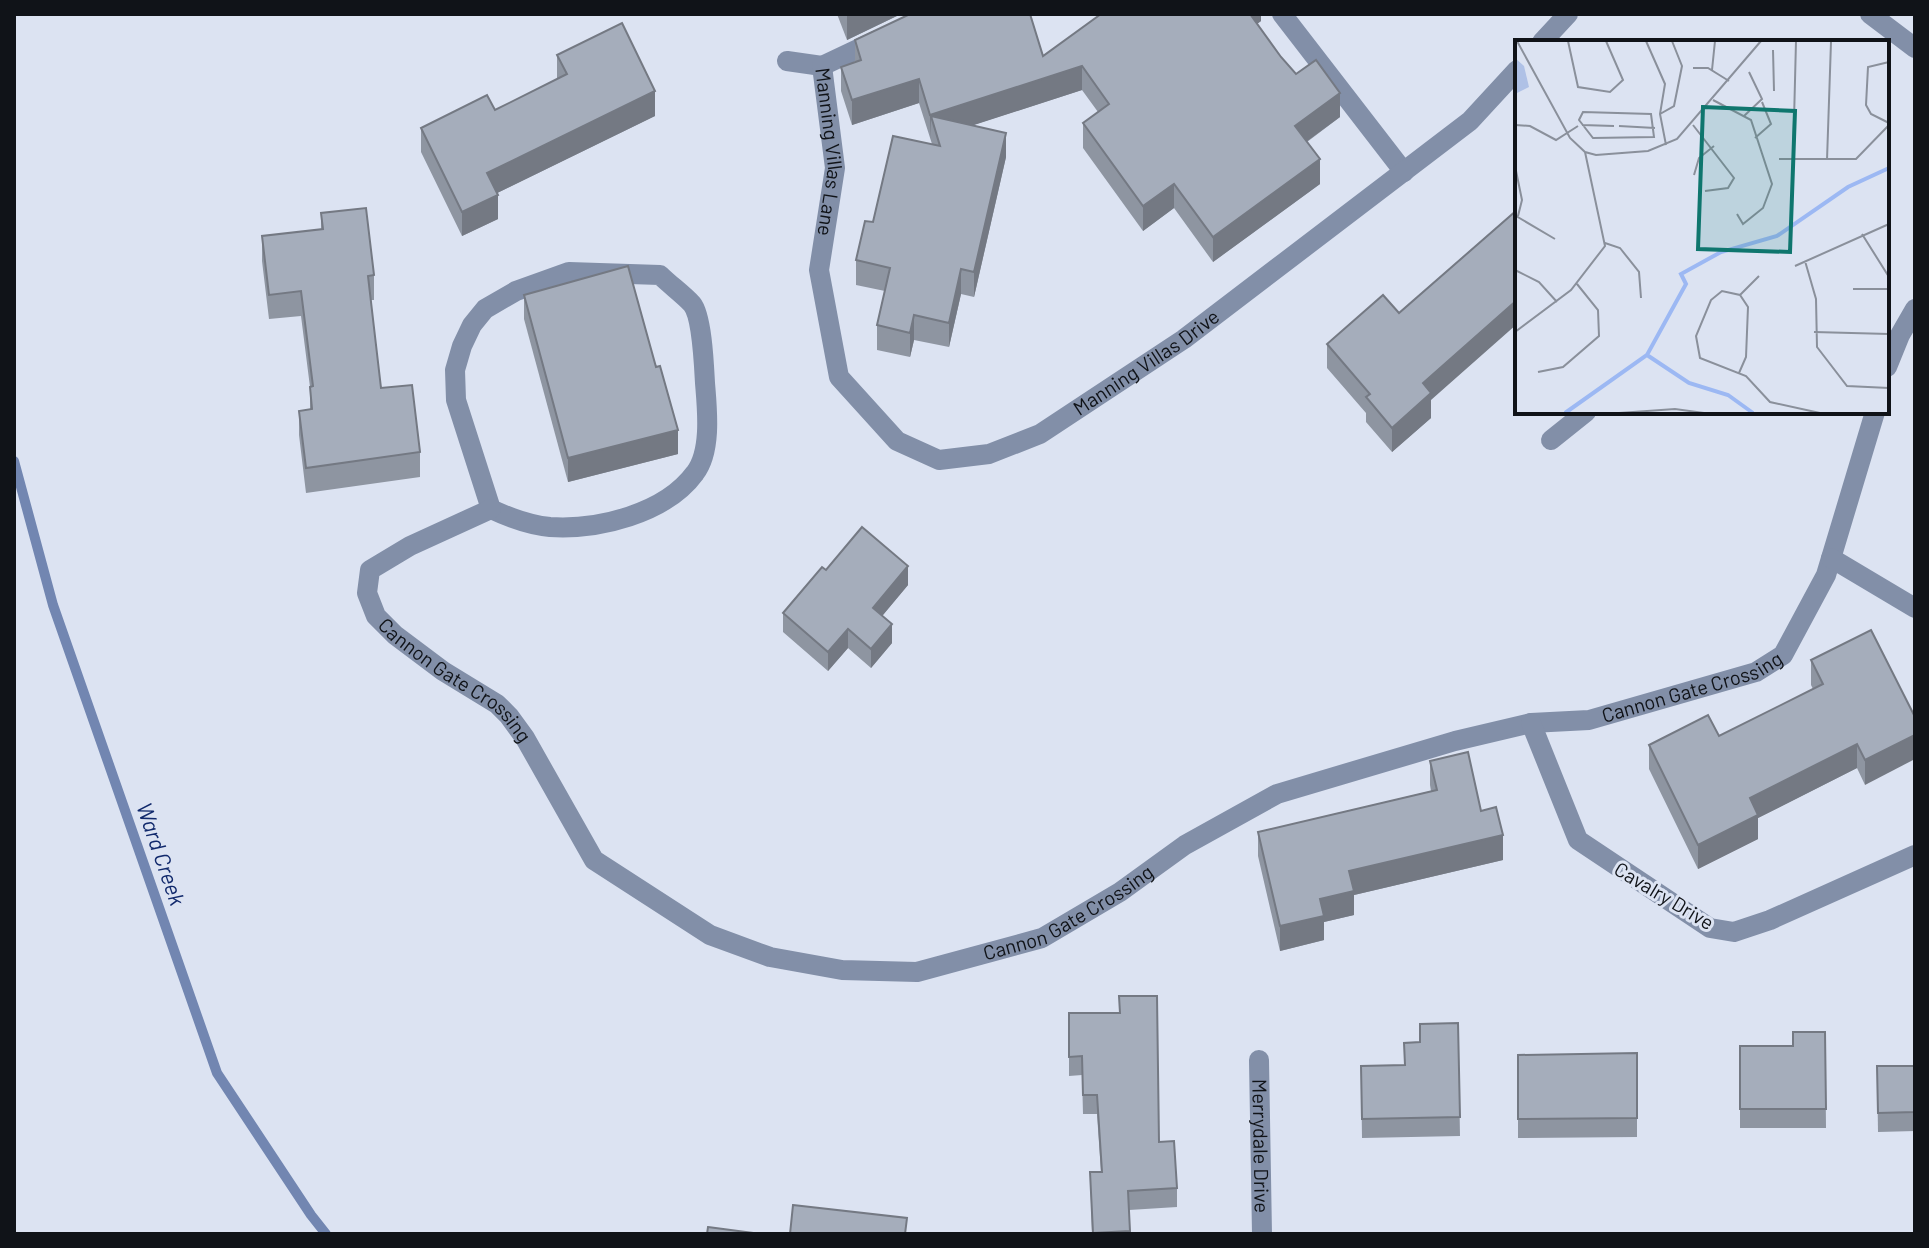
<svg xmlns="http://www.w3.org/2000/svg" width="1929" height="1248" font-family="Barlow,sans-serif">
	<rect width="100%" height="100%" fill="#dce3f2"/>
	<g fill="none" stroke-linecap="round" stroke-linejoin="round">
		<!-- stream -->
		<polyline stroke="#7286b1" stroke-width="10" points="14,461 53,605 217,1073 311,1215 326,1234"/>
		<!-- street -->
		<g stroke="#828fa8" stroke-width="20">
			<polyline points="1282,14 1404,172"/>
			<polyline points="1870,14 1915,48"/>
			<polyline points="1542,42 1568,14"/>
			<path id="s1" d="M787 61 822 66 835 168 819 270 839 377 897 441 939 460 989 454 1040 434 1184 339 1470 121 1517 70"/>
			<polyline points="822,66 877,40"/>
			<path d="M569 272 660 275C670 285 683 294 692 304 702 316 704 365 705 383 707 408 712 451 695 473 665 514 598 530 550 527 529 525 510 518 491 509L456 400 455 370 462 346 472 325 485 309 516 291Z"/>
			<polyline points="1887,367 1900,335 1915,309"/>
			<polyline points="1551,440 1586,412"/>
			<path id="s2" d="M491 509 410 546 370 570 367 593 376 616 395 635 443 671 497 704 509 716 525 738 594 860 710 935 770 957 842 970 917 972 1042 938 1120 892 1185 845 1277 794 1455 741 1531 723 1589 720 1756 672 1783 655 1826 575 1875 412"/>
			<polyline points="1831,558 1915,608"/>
			<polyline points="1531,723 1578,840 1710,928 1734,932 1770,920 1915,855"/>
			<path id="s3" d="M1259 1060 1262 1234"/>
		</g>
	</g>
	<!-- wall -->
	<g fill="#8e95a1">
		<polygon points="837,14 901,14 847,40"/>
		<polygon points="1261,14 1261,21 1257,24 1281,57 1296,74 1340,117 1307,142 1320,184 1213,262 1174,208 1143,231 1083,148 1083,123 1098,112 1082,90 973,125 1006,157 974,297 961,294 949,347 914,340 910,357 877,350 877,325 885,291 856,285 856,260 873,222 932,144 919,103 852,125 841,91 841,67 855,62 855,40 1043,56"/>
		<polygon points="557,55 655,116 497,193 498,219 462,236 421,152 421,128 495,110 557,79"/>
		<polygon points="321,213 374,275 374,300 371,300 381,388 420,452 420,477 306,493 299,435 299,411 310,409 310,387 301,316 269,319 262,261 262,236 321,229"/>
		<polygon points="524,295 656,367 678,454 568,482 524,319"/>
		<polygon points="1327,344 1431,400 1431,418 1392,452 1366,422 1366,413 1327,368"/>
		<polygon points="826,570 908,585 882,616 892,643 871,668 848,648 828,671 783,632 783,613"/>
		<polygon points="1871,630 1865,785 1857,768 1758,818 1758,839 1698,869 1649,769 1649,745 1719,736 1813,689 1811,685 1811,660"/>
		<polygon points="1430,761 1481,811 1503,860 1354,895 1354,915 1324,922 1324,940 1280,951 1258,856 1258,832 1431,791 1430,785"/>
		<polygon points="1069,1013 1159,1142 1177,1188 1177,1207 1129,1210 1130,1234 1092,1234 1090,1172 1101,1172 1097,1114 1083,1114 1082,1075 1069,1076"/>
		<polygon points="1458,1023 1460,1136 1362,1138 1361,1066 1404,1065 1404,1043 1420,1042"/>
		<polygon points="1825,1032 1826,1128 1740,1128 1740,1046 1793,1046"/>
		<polygon points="1637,1053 1637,1137 1518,1138 1518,1055"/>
		<polygon points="1877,1066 1915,1066 1915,1131 1878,1132"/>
	</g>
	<!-- shaded-wall -->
	<g fill="#747983">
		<polygon points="849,14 901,14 847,40 847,15"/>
		<polygon points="1246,14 1261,14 1261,21 1246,32"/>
		<polygon points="1082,66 1082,90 937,137 931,116 930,139 930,115"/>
		<polygon points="919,79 919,103 852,125 852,100"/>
		<polygon points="655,91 655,116 487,198 487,173"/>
		<polygon points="1340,93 1340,117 1295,150 1295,126"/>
		<polygon points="1006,133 1006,157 974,297 974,272"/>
		<polygon points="1320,159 1320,184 1213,262 1213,237"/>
		<polygon points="1174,184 1174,208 1143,231 1143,206"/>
		<polygon points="498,195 498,219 462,236 462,212"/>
		<polygon points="961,269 961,294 949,347 949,323"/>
		<polygon points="1517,300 1517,324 1431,400 1431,418 1392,452 1392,428 1423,383"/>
		<polygon points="914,315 914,340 910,357 910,333"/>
		<polygon points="678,430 678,454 568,482 568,458"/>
		<polygon points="908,566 908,585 873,627 873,608"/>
		<polygon points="892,624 892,643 871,668 871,649"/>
		<polygon points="848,629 848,648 828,671 828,652"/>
		<polygon points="1915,735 1915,759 1865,785 1865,760"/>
		<polygon points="1857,744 1857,768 1758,818 1758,839 1698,869 1698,845 1750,798"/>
		<polygon points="1503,835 1503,860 1354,895 1354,915 1324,922 1324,940 1280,951 1280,926 1320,899 1349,871"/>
	</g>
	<!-- building -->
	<g fill="#a5adbb" stroke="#747983" stroke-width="2">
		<polygon points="910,14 1030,14 1043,56 1101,14 1250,14 1281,57 1296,74 1316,60 1340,93 1295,126 1320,159 1213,237 1174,184 1143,206 1083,123 1109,104 1082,66 930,115 919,79 852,100 841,67 861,60 855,40"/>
		<polygon points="622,23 655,91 487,173 498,195 462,212 421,128 487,95 495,110 567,74 557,55"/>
		<polygon points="931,116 1006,133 974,272 961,269 949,323 914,315 910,333 877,325 890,268 856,260 865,221 873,222 893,136 940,146"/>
		<polygon points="366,208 374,275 368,276 381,388 412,385 420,452 306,468 299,411 312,409 310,387 313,386 301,291 269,295 262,236 323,229 321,213"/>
		<polygon points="1517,210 1517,300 1423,383 1431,393 1392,428 1366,397 1370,394 1327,344 1383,295 1399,313"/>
		<polygon points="628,266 656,367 660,366 678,430 568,458 524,295"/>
		<polygon points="862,527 908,566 873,608 892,624 871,649 848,629 828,652 783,613 822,567 826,570"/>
		<polygon points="1871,630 1915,717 1915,735 1865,760 1857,744 1750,798 1758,815 1698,845 1649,745 1708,715 1719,736 1823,684 1811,660"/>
		<polygon points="1468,752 1481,811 1496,807 1503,835 1349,871 1354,891 1320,899 1324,916 1280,926 1258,832 1437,790 1430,761"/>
		<polygon points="1119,996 1157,996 1159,1142 1174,1141 1177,1188 1128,1191 1130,1231 1093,1233 1090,1172 1102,1172 1097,1095 1083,1095 1082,1056 1069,1057 1069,1013 1120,1013"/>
		<polygon points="1458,1023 1460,1117 1362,1119 1361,1066 1405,1065 1404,1043 1420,1042 1420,1024"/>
		<polygon points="1793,1032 1825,1032 1826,1109 1740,1109 1740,1046 1793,1046"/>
		<polygon points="1637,1053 1637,1118 1518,1119 1518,1055"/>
		<polygon points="1877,1066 1915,1066 1915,1112 1878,1113"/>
		<polygon points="793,1205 907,1218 905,1234 790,1234"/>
		<polygon points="708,1227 761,1234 707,1234"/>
	</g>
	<g text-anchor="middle" stroke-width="6" stroke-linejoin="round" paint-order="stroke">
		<!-- street labels -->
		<g font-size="20" fill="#101318" stroke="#dce3f2">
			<text dy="7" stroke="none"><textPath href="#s1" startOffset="122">Manning Villas Lane</textPath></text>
			<text dy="7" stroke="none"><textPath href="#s1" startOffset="716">Manning Villas Drive</textPath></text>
			<text dy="7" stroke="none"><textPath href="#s2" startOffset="286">Cannon Gate Crossing</textPath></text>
			<text dy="7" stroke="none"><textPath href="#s2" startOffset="1704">Cannon Gate Crossing</textPath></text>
			<text transform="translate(1664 896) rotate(31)" y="7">Cavalry Drive</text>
			<text dy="7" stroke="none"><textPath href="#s2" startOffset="1032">Cannon Gate Crossing</textPath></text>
			<text dy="7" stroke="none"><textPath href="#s3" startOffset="86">Merrydale Drive</textPath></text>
		</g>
		<!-- water labels -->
		<g font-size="22" font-style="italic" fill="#11296c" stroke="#dce3f2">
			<text transform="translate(161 854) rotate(71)" y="8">Ward Creek</text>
		</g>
	</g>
	<!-- overview -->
	<g transform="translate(1515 40)">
		<rect width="374" height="374" fill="#dce3f2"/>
		<path d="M0 18 9 26 14 47 0 54Z" fill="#afc1e6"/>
		<path fill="none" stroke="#9cb8f3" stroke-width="4" d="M132 315 174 343 213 355 238 373M50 373 132 315 171 244 166 234 206 212 262 196 333 147 374 128"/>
		<path fill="none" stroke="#8a909b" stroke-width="2" d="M2 1 55 98 70 112 81 115 133 111 162 99 246 1M53 1 63 47 95 52 108 40 91 1M131 1 150 44 145 74 151 105M258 10 259 51M374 22 353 27 351 65 356 74 374 83M178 28H193L214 41M197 30 200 1M198 60 236 80 257 144 248 168 228 184 222 174M68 72 136 74 139 97 78 98 64 80ZM145 74 159 66 167 26 157 1M229 76 247 59 234 32M0 85 15 86 41 100 63 86M67 85 99 86M178 85 219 138 213 148 190 151M104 86 140 88M240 98 256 84 247 62M264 119H341L374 85M278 120 281 1M312 120 316 2M0 126 7 160 3 176M179 135 184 118 199 106M1 176 40 199M347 194 374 237M90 203 105 208 124 232 126 258M290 221 301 259 302 307 332 346 374 348M280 226 374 184M0 230 24 242 42 262M338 249H374M225 255 244 236M0 292 56 250 90 206 70 112M299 292 374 294M23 332 48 327 84 296 83 270 62 244M224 333 231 317 233 267 225 255 207 251 196 260 181 296 185 318 231 336 255 362 305 373M104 373 160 369 189 373"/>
		<path fill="#0f766e" fill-opacity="0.15" stroke="#0f766e" stroke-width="4" d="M188 67 280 71 275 212 183 209Z"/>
		<rect width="374" height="374" fill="none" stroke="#101318" stroke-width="4"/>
	</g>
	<!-- border -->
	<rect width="1929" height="1248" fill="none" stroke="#101318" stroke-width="32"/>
</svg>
